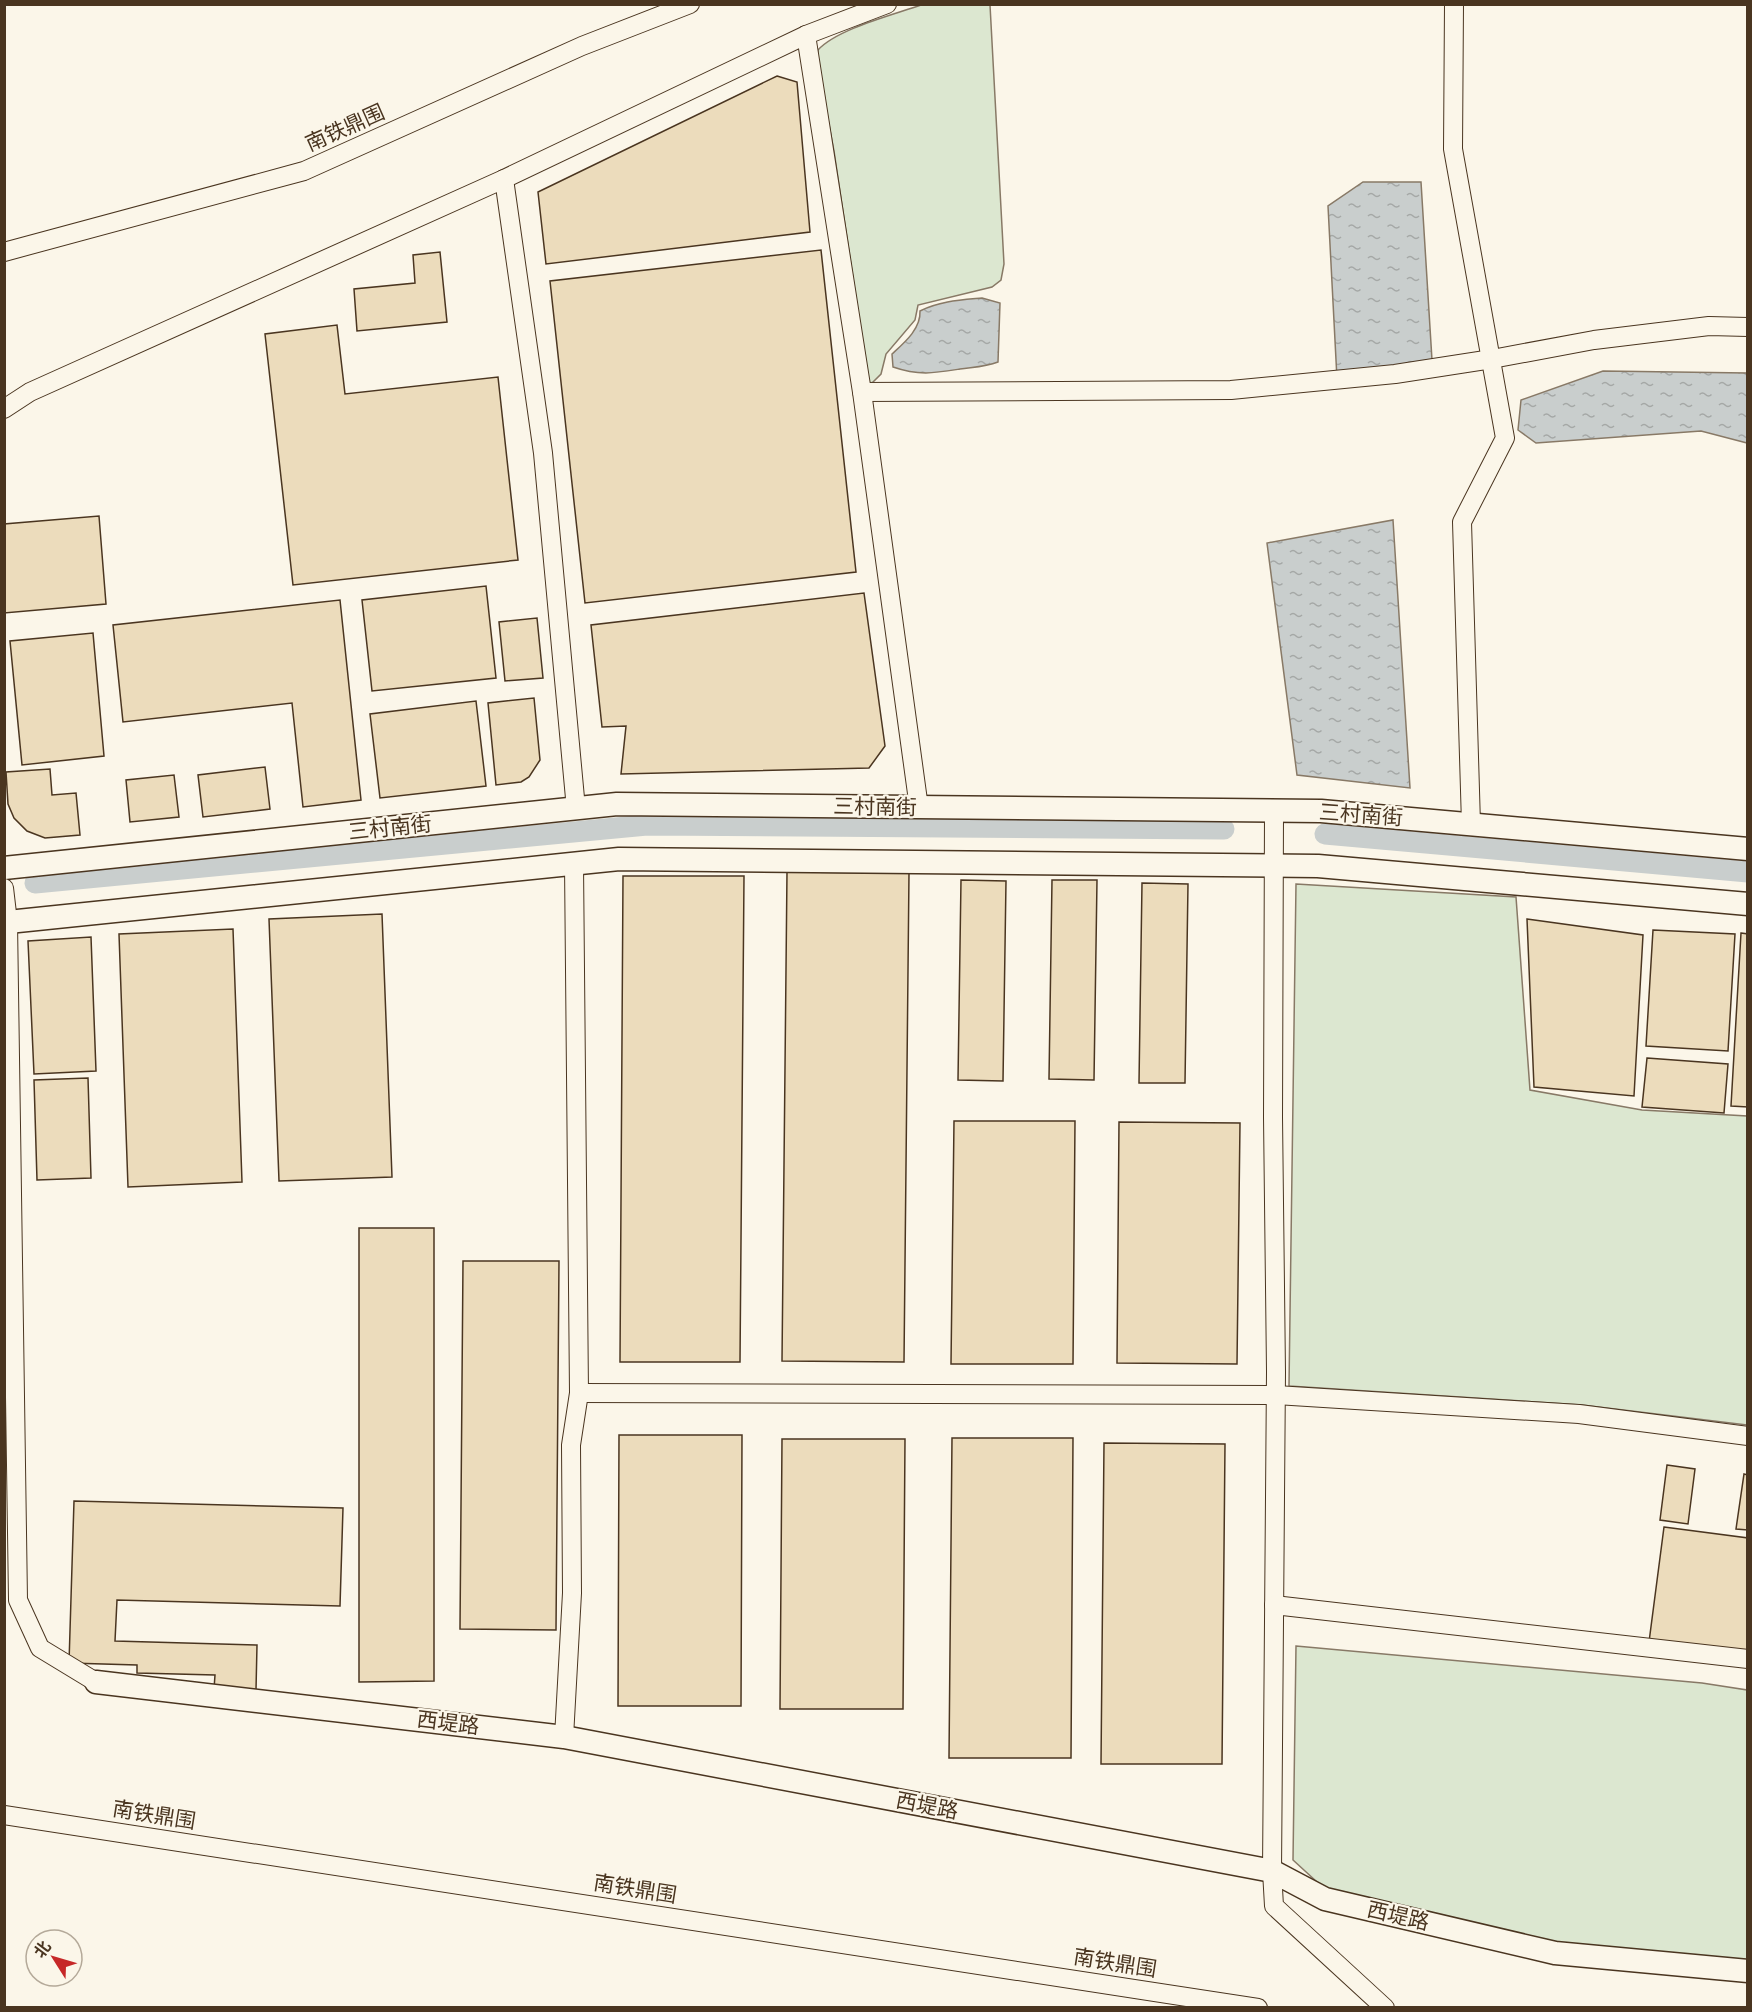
<svg xmlns="http://www.w3.org/2000/svg" width="1752" height="2012" font-family="Figtree,'Noto Sans SC',sans-serif">
<defs>
<pattern id="water-ripples" width="26" height="14" patternUnits="userSpaceOnUse" patternTransform="scale(1.5)"><rect width="26" height="14" fill="#c9cecd"/><path d="M2 4q2-2 4 0t4 0M15 11q2-2 4 0t4 0" fill="none" stroke="#a5a8a6"/></pattern>
</defs>
<rect width="100%" height="100%" fill="#fbf6e9"/>
<!-- green -->
<g fill="#dce7d0" stroke="#887966" stroke-width="1.5">
<path d="M921 5H990L1004 264 1001 280 992 287 918 305 915 320 886 354 881 374 869 386 834 151 817 61 818 50C837 29 893 15 921 5Z"/>
<polygon points="1296,884 1516,897 1530,1090 1642,1110 1747,1116 1747,1425 1582,1405 1289,1386"/>
<polygon points="1296,1646 1702,1683 1747,1690 1747,1960 1559,1943 1328,1892 1293,1860"/>
</g>
<!-- water -->
<g fill="url(#water-ripples)" stroke="#887966" stroke-width="1.5">
<polygon points="1363,182 1421,182 1432,360 1337,379 1328,206"/>
<path d="M982 298 1000 303 998 362C985 367 974 367 960 369 935 373 919 376 893 367L892 354C904 343 921 329 920 311 940 301 961 300 982 298Z"/>
<polygon points="1603,371 1747,373 1747,443 1701,431 1536,443 1518,430 1521,400"/>
<polygon points="1393,520 1410,788 1297,775 1267,543"/>
</g>
<g fill="none" stroke-linecap="round" stroke-linejoin="round">
<!-- canal -->
<g stroke="#c9cecd" stroke-width="21">
<polyline points="1325,834 1748,872"/>
<polyline points="35,883 647,825 1224,829"/>
</g>
</g>
<!-- building -->
<g fill="#ecdcbc" stroke="#4a3520" stroke-width="1.5">
<polygon points="777,76 797,82 810,232 546,264 538,192"/>
<polygon points="821,250 856,572 585,603 550,281"/>
<polygon points="440,252 447,322 357,331 354,289 415,283 413,255"/>
<polygon points="337,325 345,394 498,377 518,560 293,585 265,334"/>
<polygon points="99,516 106,604 4,613 4,524"/>
<polygon points="486,586 496,678 372,691 362,600"/>
<polygon points="864,593 885,746 869,768 621,774 626,726 602,727 591,625"/>
<polygon points="340,600 361,800 303,807 292,703 123,722 113,625"/>
<polygon points="537,618 543,678 505,681 499,622"/>
<polygon points="93,633 104,756 22,765 10,641"/>
<polygon points="534,698 540,760 529,777 521,782 496,785 488,703"/>
<polygon points="476,701 486,786 380,798 370,714"/>
<polygon points="265,767 270,809 203,817 198,775"/>
<polygon points="50,769 52,795 76,793 80,835 45,838 27,831 14,818 8,804 6,772"/>
<polygon points="174,775 179,817 130,822 126,780"/>
<polygon points="787,872 909,873 904,1362 782,1361"/>
<polygon points="623,876 744,876 740,1362 620,1362"/>
<polygon points="961,880 1006,881 1003,1081 958,1080"/>
<polygon points="1052,880 1097,880 1094,1080 1049,1079"/>
<polygon points="1142,883 1188,884 1185,1083 1139,1083"/>
<polygon points="382,914 392,1177 279,1181 269,919"/>
<polygon points="1527,919 1643,935 1634,1096 1534,1087"/>
<polygon points="233,929 242,1182 128,1187 119,934"/>
<polygon points="1653,930 1735,934 1728,1051 1646,1046"/>
<polygon points="1741,933 1748,934 1748,1107 1731,1106"/>
<polygon points="91,937 96,1071 34,1074 28,941"/>
<polygon points="1647,1058 1728,1064 1724,1113 1642,1107"/>
<polygon points="88,1078 91,1178 37,1180 34,1080"/>
<polygon points="954,1121 1075,1121 1073,1364 951,1364"/>
<polygon points="1119,1122 1240,1123 1237,1364 1117,1363"/>
<polygon points="359,1228 434,1228 434,1681 359,1682"/>
<polygon points="463,1261 559,1261 556,1630 460,1629"/>
<polygon points="619,1435 742,1435 741,1706 618,1706"/>
<polygon points="952,1438 1073,1438 1071,1758 949,1758"/>
<polygon points="782,1439 905,1439 903,1709 780,1709"/>
<polygon points="1104,1443 1225,1444 1222,1764 1101,1764"/>
<polygon points="1667,1465 1695,1469 1688,1524 1660,1520"/>
<polygon points="1744,1474 1748,1475 1748,1530 1736,1529"/>
<polygon points="74,1501 343,1508 340,1606 117,1600 115,1641 257,1645 256,1690 214,1689 215,1675 137,1673 137,1665 69,1663"/>
<polygon points="1664,1527 1748,1538 1748,1654 1649,1642"/>
</g>
<g fill="none" stroke-linecap="round" stroke-linejoin="round">
<!-- minor casing -->
<g stroke="#4a3520" stroke-width="20">
<g id="minor">
<polyline points="1454,4 1453,149 1505,438 1462,522 1471,824"/>
<polyline points="806,35 862,392 919,808"/>
<polyline points="504,179 543,453 576,809"/>
<polyline points="4,252 304,171 582,46 690,4"/>
<polyline points="862,392 1231,390 1395,374 1492,359 1594,340 1709,326 1748,327"/>
<polyline points="4,409 30,392 504,179 806,35 887,4"/>
<polyline points="1274,811 1273,1117 1276,1372 1272,1871 1274,1906 1385,2008"/>
<polyline points="4,888 8,922 18,1600 40,1648 96,1682"/>
<polyline points="579,1393 1276,1395 1579,1414 1748,1436"/>
<polyline points="1274,1605 1748,1659"/>
<polyline points="564,1737 572,1593 571,1445 579,1393 574,864"/>
<polyline points="4,1815 1258,2008"/>
</g>
</g>
<!-- tertiary casing -->
<g stroke="#4a3520" stroke-width="25">
<g id="tertiary">
<polyline points="4,868 617,804 1321,811 1748,849"/>
<polyline points="8,922 619,859 1318,866 1748,904"/>
<polyline points="96,1682 564,1737 1272,1871 1325,1899 1555,1953 1748,1971"/>
</g>
</g>
<!-- minor -->
<use href="#minor" stroke="#fbf6e9" stroke-width="18"/>
<!-- tertiary -->
<use href="#tertiary" stroke="#fbf6e9" stroke-width="22"/>
</g>
<g text-anchor="middle" stroke-width="4.5" stroke-linejoin="round" paint-order="stroke">
<!-- street labels -->
<g font-size="21" fill="#4a3520" stroke="#fbf6e9">
<text transform="translate(345 128) rotate(-24)" y="7">南铁鼎围</text>
<text transform="translate(875 807) rotate(1)" y="7">三村南街</text>
<text transform="translate(1361 815) rotate(4)" y="7">三村南街</text>
<text transform="translate(390 828) rotate(-6)" y="7">三村南街</text>
<text transform="translate(448 1723) rotate(7)" y="7">西堤路</text>
<text transform="translate(927 1806) rotate(11)" y="7">西堤路</text>
<text transform="translate(154 1815) rotate(9)" y="7">南铁鼎围</text>
<text transform="translate(635 1889) rotate(9)" y="7">南铁鼎围</text>
<text transform="translate(1398 1916) rotate(13)" y="7">西堤路</text>
<text transform="translate(1115 1963) rotate(9)" y="7">南铁鼎围</text>
</g>
</g>
<!-- border -->
<rect width="1752" height="2012" fill="none" stroke="#4a3520" stroke-width="12"/>
<!-- north arrow -->
<g transform="translate(54 1958) rotate(307)"><circle r="28" fill="#fbf6e9" stroke="#b4a999" stroke-width="1.5"/>
<path d="M0-4.5L10 22L0 15L-10 22Z" fill="#c62828"/>
<text y="-9" font-size="16" font-weight="bold" text-anchor="middle" fill="#4a3520">北</text>
</g>
</svg>
